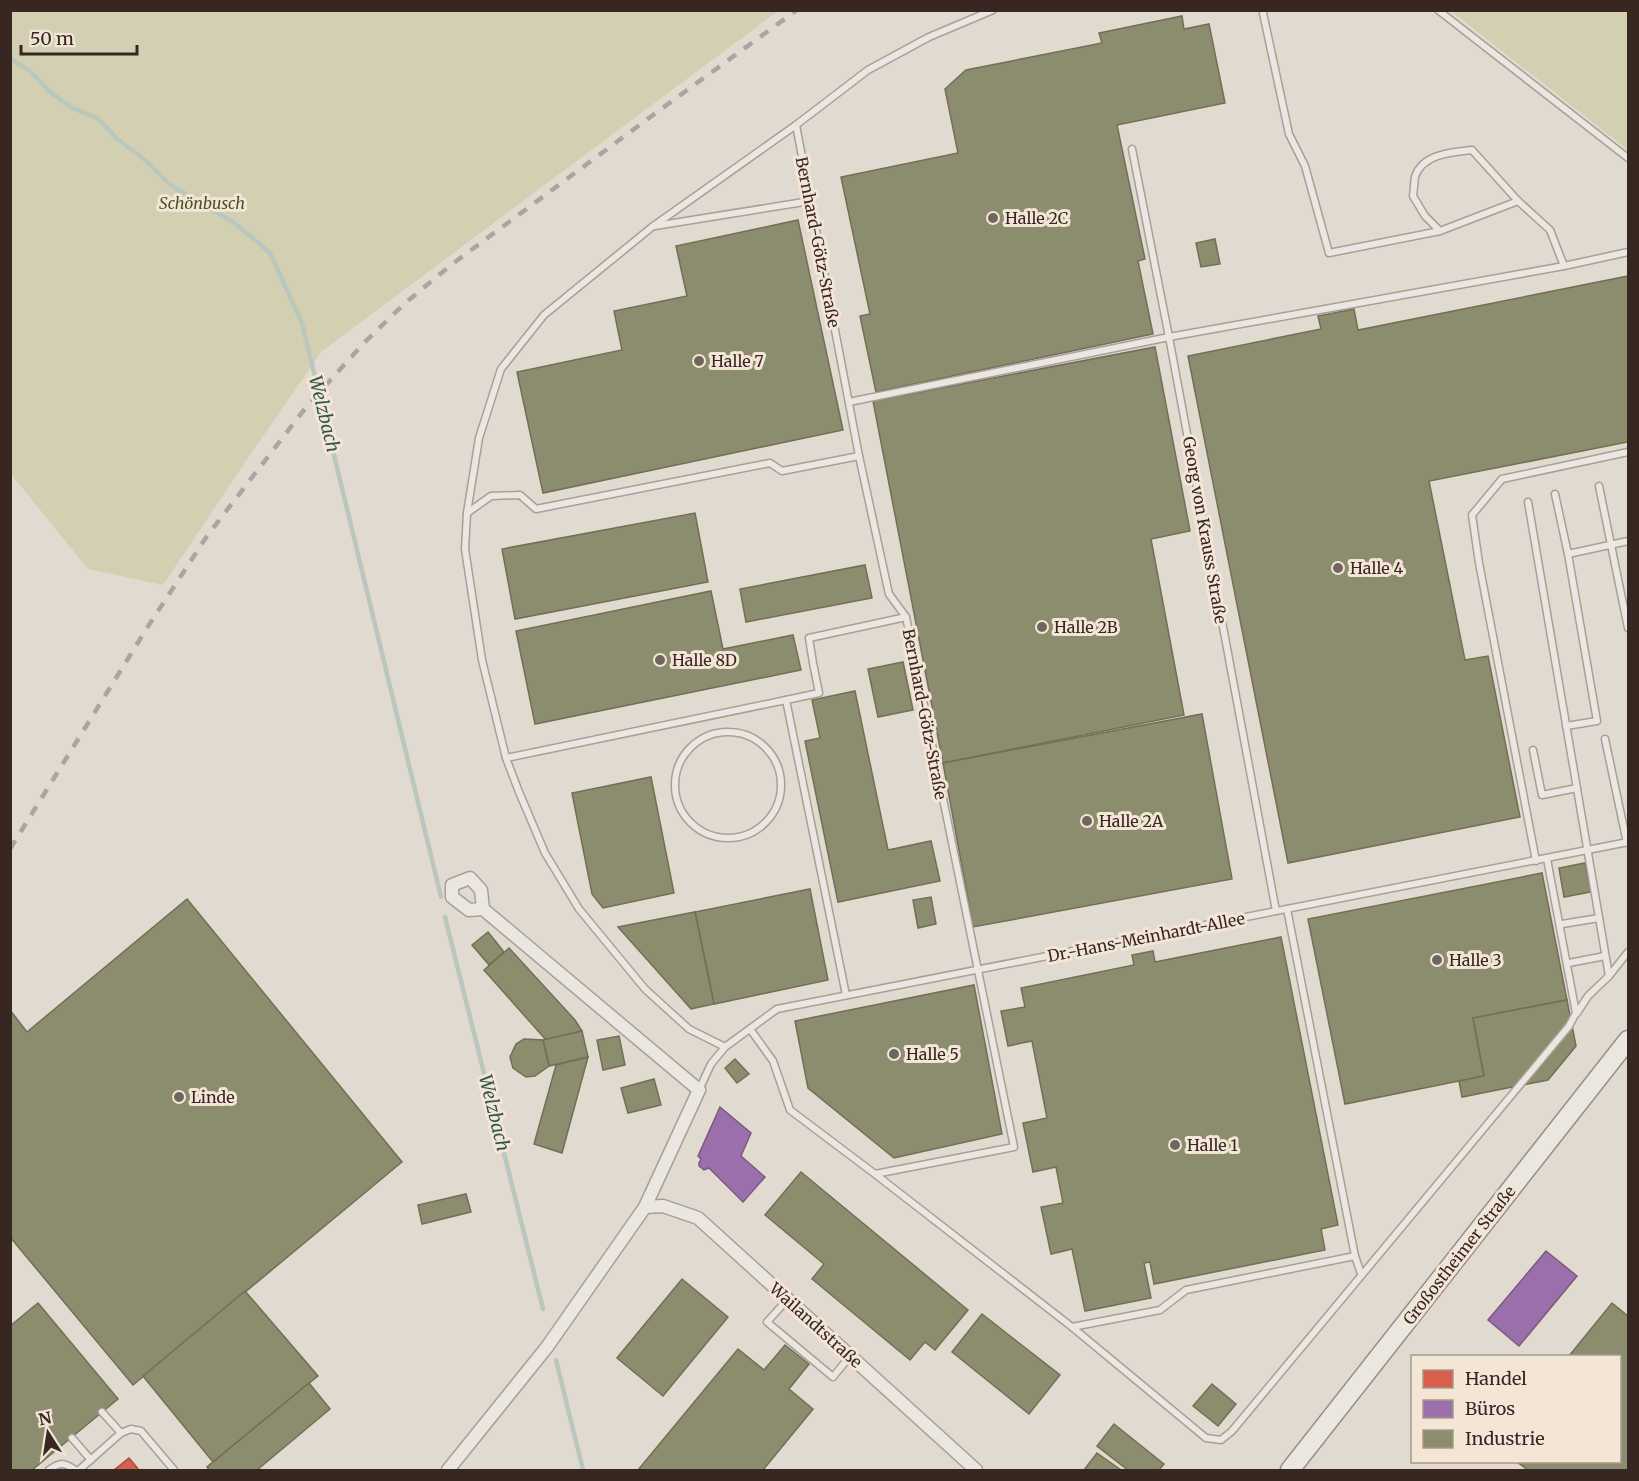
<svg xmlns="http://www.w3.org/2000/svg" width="1639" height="1481" font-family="Merriweather,serif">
<rect width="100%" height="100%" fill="#e2d9cf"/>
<!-- green -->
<g fill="#d4cfb3">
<polygon points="11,10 778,10 778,11 322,351 248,458 163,585 88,569 11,474"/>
<polygon points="1451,11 1628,11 1628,150"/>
</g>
<!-- shops -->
<polygon fill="#d6604d" stroke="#a64f40" stroke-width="1.5" points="129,1458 139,1470 114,1470"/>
<!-- offices -->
<g fill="#9970ab" stroke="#7b5a81" stroke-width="1.5">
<polygon points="720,1107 751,1133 741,1156 765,1177 743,1202 709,1168 704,1170 699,1166 699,1163 701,1159 698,1156"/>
<polygon points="1546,1251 1577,1276 1519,1346 1488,1320"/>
</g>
<!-- industry -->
<g fill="#8c8c6e" stroke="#726e57" stroke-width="1.5">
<polygon points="1182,16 1184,29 1209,24 1225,103 1117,125 1145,259 1138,261 1153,334 876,392 860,316 870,314 841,177 958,153 945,89 966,70 1102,43 1099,33"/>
<polygon points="798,220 843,430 543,493 517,372 622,350 614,311 687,296 676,246"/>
<polygon points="1215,239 1220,264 1201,267 1196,243"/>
<polygon points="1628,276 1628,442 1429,481 1465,660 1488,656 1520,817 1288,863 1188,356 1321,329 1318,316 1354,309 1358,330"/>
<polygon points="1155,347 1190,531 1151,539 1184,715 943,763 873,401"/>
<polygon points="695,513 708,582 515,619 502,549"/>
<polygon points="865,565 872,598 746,622 740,589"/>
<polygon points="711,591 723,649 793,635 801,670 535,724 516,631"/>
<polygon points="903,662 913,710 878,717 868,669"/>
<polygon points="855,691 888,850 931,841 940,881 838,902 805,741 820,738 812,700"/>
<polygon points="1202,714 1232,879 973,927 943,763"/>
<polygon points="651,777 674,893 603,908 592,894 572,793"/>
<polygon points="1585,863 1591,892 1564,897 1559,868"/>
<polygon points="1542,873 1567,1000 1473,1018 1484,1076 1345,1104 1308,919"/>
<polygon points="810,889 828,980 714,1004 695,912"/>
<polygon points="931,897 936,924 918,928 913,900"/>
<polygon points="187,899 402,1162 133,1385 10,1237 10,1010 27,1032"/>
<polygon points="695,912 714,1004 691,1009 618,927"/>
<polygon points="488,932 504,952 489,965 472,945"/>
<polygon points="1281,937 1338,1225 1321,1229 1325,1250 1154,1284 1150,1262 1144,1263 1151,1298 1085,1311 1072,1249 1051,1254 1041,1207 1063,1203 1056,1167 1033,1172 1023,1123 1047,1118 1032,1041 1008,1046 1001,1011 1025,1007 1021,988 1134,965 1132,955 1153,951 1155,962"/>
<polygon points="509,948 575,1020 582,1031 546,1040 484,970"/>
<polygon points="974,985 1002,1134 894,1158 808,1088 795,1021"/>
<polygon points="1567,1000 1576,1046 1548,1080 1462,1097 1459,1081 1484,1076 1473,1018"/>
<polygon points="582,1031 588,1057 549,1066 543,1040"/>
<polygon points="619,1036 625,1065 603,1070 597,1040"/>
<polygon points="524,1039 543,1040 549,1066 535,1076 526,1077 513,1068 510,1057 516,1044"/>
<polygon points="588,1057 562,1153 534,1144 556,1065"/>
<polygon points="735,1059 749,1074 737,1083 725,1068"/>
<polygon points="654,1079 661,1105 628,1113 621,1088"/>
<polygon points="801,1172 968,1310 935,1350 925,1342 910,1360 812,1279 824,1264 765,1215"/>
<polygon points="466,1194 471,1212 422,1224 418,1205"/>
<polygon points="682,1279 728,1317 663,1396 617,1358"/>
<polygon points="245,1291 318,1376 213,1462 143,1376"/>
<polygon points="38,1303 118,1399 32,1470 10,1470 10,1326"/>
<polygon points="1612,1303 1628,1316 1628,1470 1528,1470 1517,1462 1620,1462 1620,1356 1569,1356"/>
<polygon points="982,1314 1060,1375 1029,1414 952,1352"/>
<polygon points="785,1345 809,1364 789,1389 813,1409 763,1470 638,1470 738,1349 764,1370"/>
<polygon points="309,1383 330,1409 257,1470 209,1470 207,1467"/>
<polygon points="1212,1384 1236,1404 1218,1426 1193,1406"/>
<polygon points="1114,1424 1164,1464 1159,1470 1128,1470 1097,1446"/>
<polygon points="1097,1453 1121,1470 1084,1470"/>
</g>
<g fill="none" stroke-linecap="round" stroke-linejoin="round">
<!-- stream -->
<g stroke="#b9c7bc" stroke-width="4.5">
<polyline points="10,58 31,72 49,91 70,107 99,119 116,138 145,160 169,184 236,224 270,253 302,323 441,897"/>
<polyline points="445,917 543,1309"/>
<polyline points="556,1360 583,1470"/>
</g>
<!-- service casing -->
<g stroke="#a89f98" stroke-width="9">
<g id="service">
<polyline points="1438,10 1628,158"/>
<path d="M1263 13 1289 134 1305 166 1329 253 1440 231 1425 216 1413 196C1414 190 1414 183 1415 177 1422 154 1452 152 1472 150L1518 201 1550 230 1564 266"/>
<polyline points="796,125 868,70 929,37 993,10"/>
<polyline points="1132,149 1169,337 1276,911"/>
<polyline points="655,226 810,201"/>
<polyline points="1440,231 1518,201"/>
<polyline points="849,402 1169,337 1564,266 1628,252"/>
<polyline points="1599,486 1628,628"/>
<polyline points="1555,494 1568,554 1628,541"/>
<polyline points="1528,502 1609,976 1588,996 1577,1013"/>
<polyline points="467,513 491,496 520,495 536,509 770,463 782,471 859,456"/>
<polyline points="1566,726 1597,721 1568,554"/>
<circle cx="728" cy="785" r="53"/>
<polyline points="1605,739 1627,843"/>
<polyline points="1533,750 1542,795 1577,788"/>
<polyline points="506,758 786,700"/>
<polyline points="1536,861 1479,563 1472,515 1502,479 1628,452"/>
<polyline points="1562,924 1599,918"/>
<polyline points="1569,963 1605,956"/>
<polyline points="1609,976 1628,952"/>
<polyline points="846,995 786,700 819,693 813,663 809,638 906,617"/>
<polyline points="750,1029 773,1061 790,1110 875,1174 1072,1327 1206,1438 1221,1440 1232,1431 1569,1026 1576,1013 1547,859"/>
<polyline points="725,1047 689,1029 645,989 579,909 545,853 519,792 506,758 482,660 465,549 467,513 479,438 501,369 544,315 652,227 796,125 859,456 889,594 906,617 1014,1147 875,1174"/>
<polyline points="699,1090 711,1064 725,1047 777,1009 1628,842"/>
<polyline points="1355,1256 1361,1274"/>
<polyline points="788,1299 767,1322 833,1377 850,1356"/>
<polyline points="1072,1327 1160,1310 1186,1290 1355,1256 1287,909"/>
<polyline points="102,1412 121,1433"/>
<polyline points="72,1438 91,1460"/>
<path d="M49 1470C60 1462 64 1462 75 1470"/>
<polyline points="79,1470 121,1433 131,1429 141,1431 174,1470"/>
</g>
</g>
<!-- minor casing -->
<g stroke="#a89f98" stroke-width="15">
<g id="minor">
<polyline points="645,1207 663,1206 698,1218 976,1470"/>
<polyline points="448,1470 547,1347 645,1207 699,1090 483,909 469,910 452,897 452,885 470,878 481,890 483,909"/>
</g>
</g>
<!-- secondary casing -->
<g stroke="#978f88" stroke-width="21">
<polyline id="secondary" points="1290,1470 1628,1040"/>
</g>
<!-- service -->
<use href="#service" stroke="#ebe6e0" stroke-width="6"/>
<!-- minor -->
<use href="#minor" stroke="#ebe6e0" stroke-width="12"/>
<!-- secondary -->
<use href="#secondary" stroke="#ebe6e0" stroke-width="18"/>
<!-- rail -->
<polyline stroke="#aba5a0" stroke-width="4.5" stroke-dasharray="10 10" stroke-linecap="butt" points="10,849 147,628 207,536 307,406 363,344 404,304 451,265 653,115 797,10"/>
</g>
<!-- markers -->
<g fill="#72655d" stroke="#f3e6d6" stroke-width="2">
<circle cx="993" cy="218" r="6"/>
<circle cx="699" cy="361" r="6"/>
<circle cx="1338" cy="568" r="6"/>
<circle cx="1042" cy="627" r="6"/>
<circle cx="660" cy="660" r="6"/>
<circle cx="1087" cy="821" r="6"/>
<circle cx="1437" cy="960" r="6"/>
<circle cx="894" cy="1054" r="6"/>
<circle cx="179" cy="1097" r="6"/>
<circle cx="1175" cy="1145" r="6"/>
</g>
<g text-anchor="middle" stroke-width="6" stroke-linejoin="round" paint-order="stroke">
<!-- park labels -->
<g font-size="16" font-style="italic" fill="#4d5129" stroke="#f3e6d6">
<text x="202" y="209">Schönbusch</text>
</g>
<!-- poi labels -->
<g font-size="16" fill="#362720" stroke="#f3e6d6" text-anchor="start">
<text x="1005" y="224">Halle 2C</text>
<text x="711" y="367">Halle 7</text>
<text x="1350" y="574">Halle 4</text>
<text x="1054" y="633">Halle 2B</text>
<text x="672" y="666">Halle 8D</text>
<text x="1099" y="827">Halle 2A</text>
<text x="1449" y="966">Halle 3</text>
<text x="906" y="1060">Halle 5</text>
<text x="191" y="1103">Linde</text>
<text x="1187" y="1151">Halle 1</text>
</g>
<!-- street labels -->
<g font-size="16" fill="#362720" stroke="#f3e6d6">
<text transform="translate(818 242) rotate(79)" y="6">Bernhard-Götz-Straße</text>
<text transform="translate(1205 530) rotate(80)" y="6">Georg von Krauss Straße</text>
<text transform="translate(925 714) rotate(79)" y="6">Bernhard-Götz-Straße</text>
<text transform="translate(1146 937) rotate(-11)" y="6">Dr.-Hans-Meinhardt-Allee</text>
<text transform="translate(1459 1255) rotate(-52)" y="6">Großostheimer Straße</text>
<text transform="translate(816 1325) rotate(42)" y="6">Wailandtstraße</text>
</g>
<!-- water labels -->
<g font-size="18" font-style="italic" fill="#31554c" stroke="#f3e6d6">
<text transform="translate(324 414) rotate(76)" y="6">Welzbach</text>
<text transform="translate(494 1113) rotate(76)" y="6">Welzbach</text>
</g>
</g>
<!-- border -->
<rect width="1639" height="1481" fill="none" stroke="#362720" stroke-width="24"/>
<!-- legend -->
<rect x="1411" y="1355" width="210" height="108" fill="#f3e6d6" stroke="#a79a8d" stroke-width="1.5"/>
<rect x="1423" y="1370" width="30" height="18" fill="#d6604d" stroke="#a79a8d" stroke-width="1.5"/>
<text x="1465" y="1385" font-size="18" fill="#362720">Handel</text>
<rect x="1423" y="1400" width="30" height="18" fill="#9970ab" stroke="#a79a8d" stroke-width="1.5"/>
<text x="1465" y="1415" font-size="18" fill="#362720">Büros</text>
<rect x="1423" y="1430" width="30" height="18" fill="#8c8c6e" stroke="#a79a8d" stroke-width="1.5"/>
<text x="1465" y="1445" font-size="18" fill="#362720">Industrie</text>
<!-- north arrow -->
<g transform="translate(48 1433) rotate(348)" stroke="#f3e6d6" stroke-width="4.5" paint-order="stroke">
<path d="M0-4.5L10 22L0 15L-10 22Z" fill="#362720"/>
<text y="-9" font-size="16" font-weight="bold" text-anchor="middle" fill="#362720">N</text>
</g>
<!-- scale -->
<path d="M21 45v9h116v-9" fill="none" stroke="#362720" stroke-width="3"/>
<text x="30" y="45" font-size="18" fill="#362720" stroke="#f3e6d6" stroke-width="4.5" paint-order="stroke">50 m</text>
</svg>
